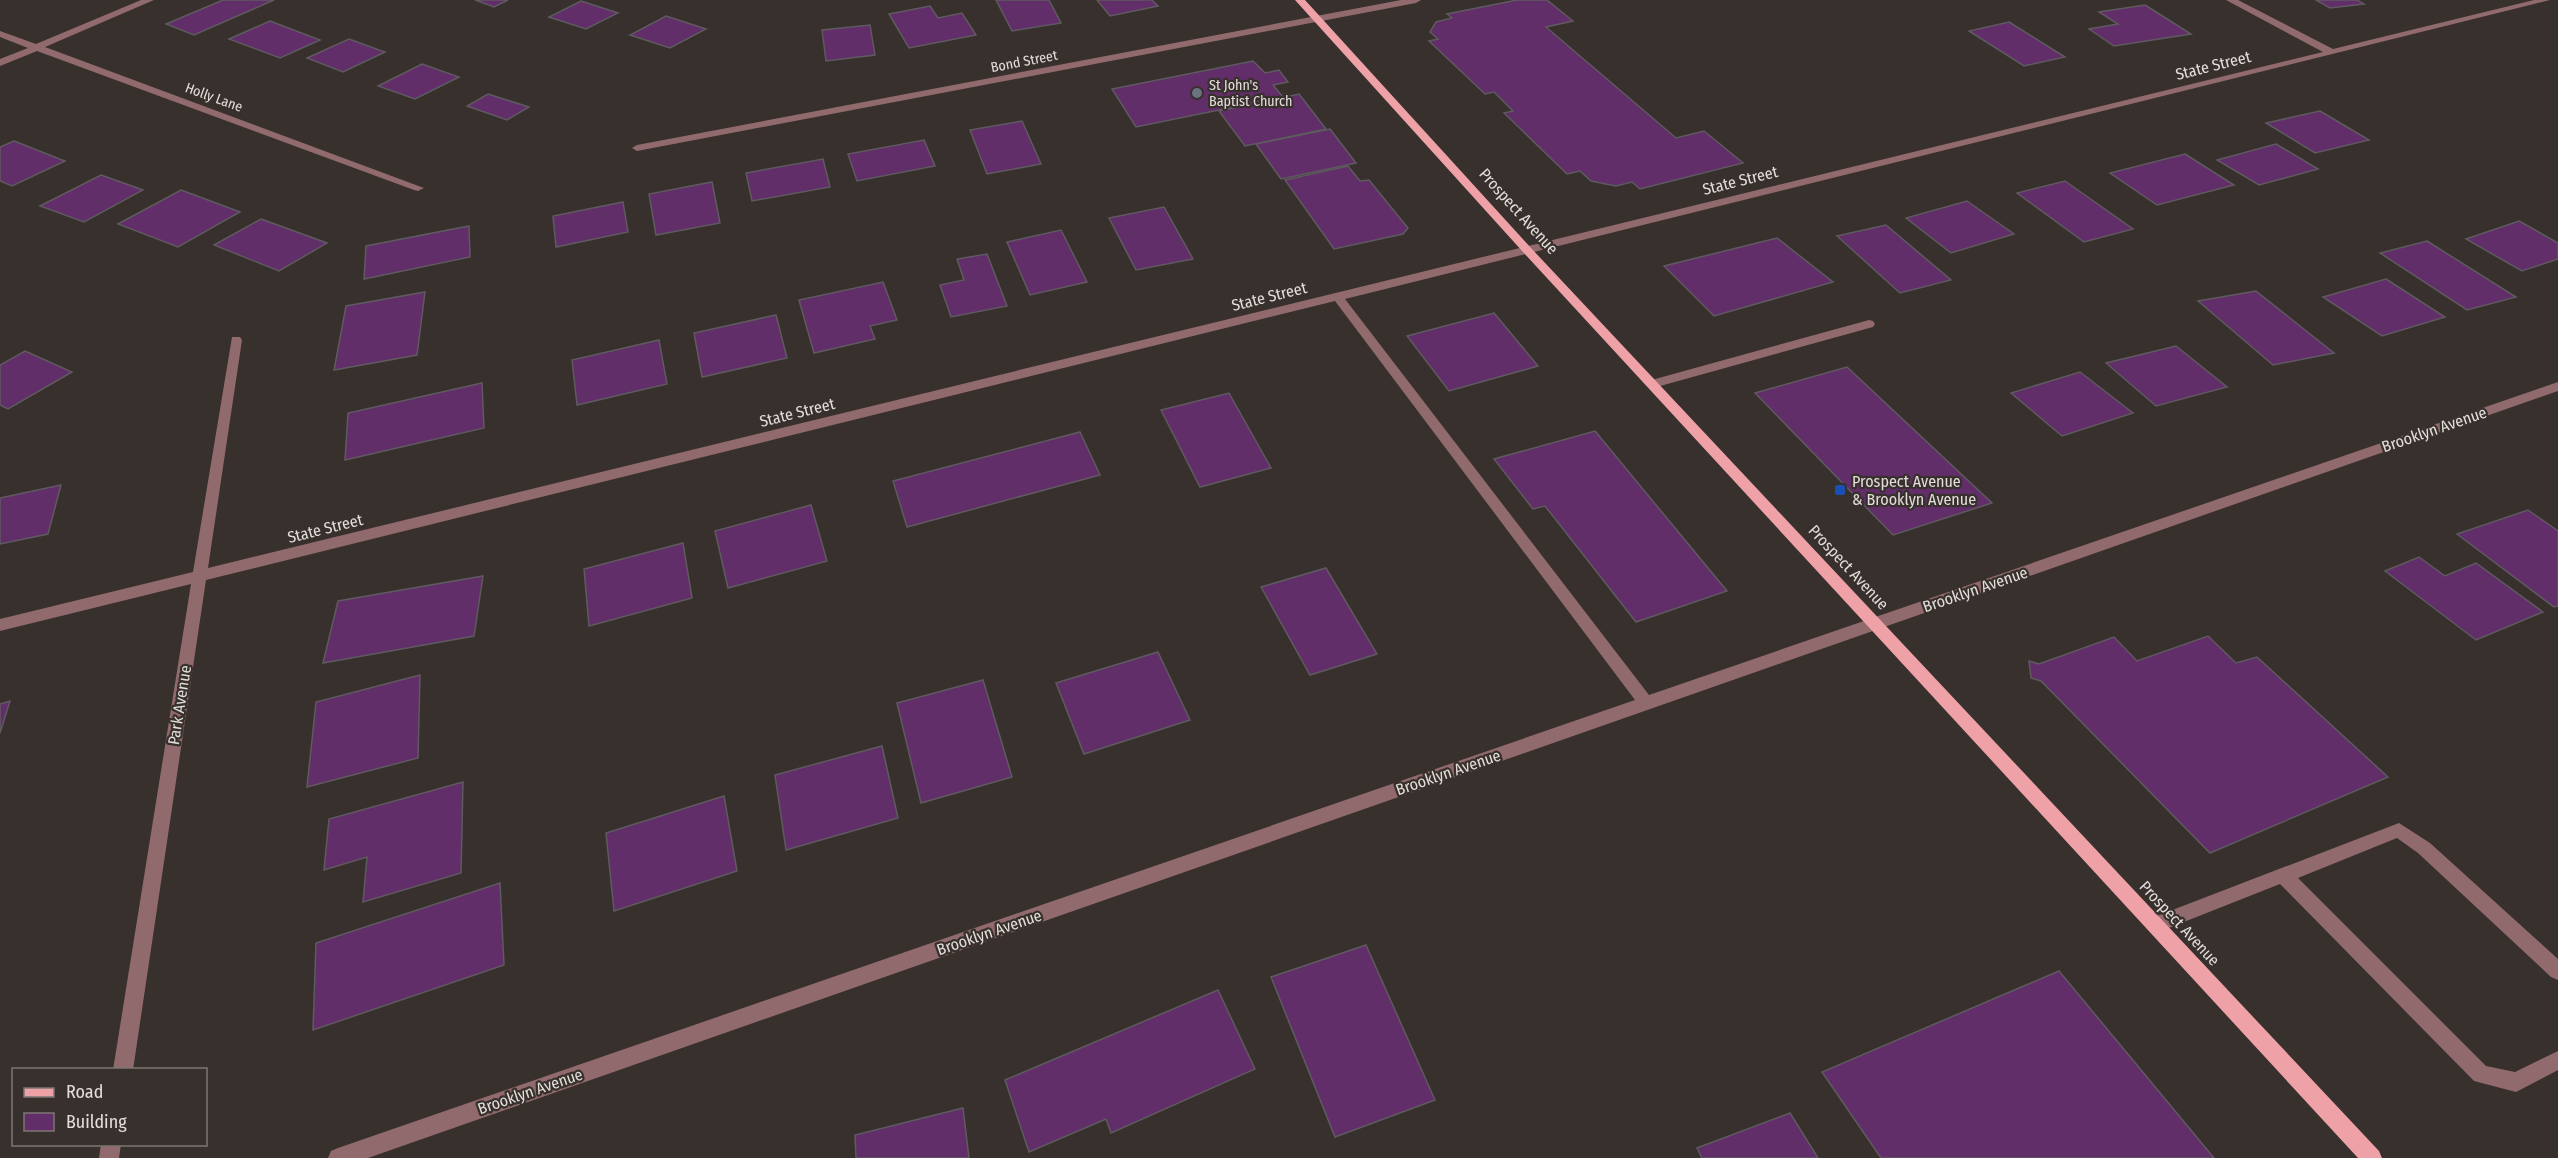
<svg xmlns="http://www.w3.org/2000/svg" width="2558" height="1158" font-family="'Fira Sans Condensed',sans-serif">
<rect width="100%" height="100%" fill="#38302c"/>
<!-- building -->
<g fill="#612e69" stroke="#5f5a60" stroke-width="1.5">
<polygon points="223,0 274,0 194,35 166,24"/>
<polygon points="475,0 508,0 494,7"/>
<polygon points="996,0 1049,0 1061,23 1012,31"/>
<polygon points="1097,0 1152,0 1158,6 1110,16"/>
<polygon points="1517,0 1547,0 1573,21 1546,27 1676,138 1704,131 1743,163 1640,189 1632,182 1616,186 1591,181 1580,171 1567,174 1504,113 1513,111 1494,92 1485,94 1429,41 1438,39 1430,32 1436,22 1452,18 1447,14"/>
<polygon points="2316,0 2357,0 2364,4 2330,8"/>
<polygon points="581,1 618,13 586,29 549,17"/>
<polygon points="2145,5 2191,34 2114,46 2089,29 2118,24 2099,12"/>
<polygon points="930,6 938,18 962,13 976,35 909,48 889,14"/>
<polygon points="666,16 706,29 670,48 630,35"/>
<polygon points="270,21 320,40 280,58 229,39"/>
<polygon points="2009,22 2065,57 2024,66 1969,31"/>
<polygon points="870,25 875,55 826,61 822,30"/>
<polygon points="349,39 385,52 343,72 307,58"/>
<polygon points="1253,61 1265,73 1279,70 1288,82 1273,85 1283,97 1136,127 1112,89"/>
<polygon points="422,64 459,77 415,99 378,86"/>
<polygon points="488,94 529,107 507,120 467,106"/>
<polygon points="1299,94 1326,129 1245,146 1219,111"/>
<polygon points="2320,111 2369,140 2315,153 2266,123"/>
<polygon points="1022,121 1041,164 987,174 970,130"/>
<polygon points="1330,129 1356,163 1281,179 1256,144"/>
<polygon points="924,140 935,166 857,181 848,154"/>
<polygon points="14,141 65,161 12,186 0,181 0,147"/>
<polygon points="2276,144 2318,169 2259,185 2217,160"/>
<polygon points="2185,154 2234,185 2157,205 2110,173"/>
<polygon points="823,159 830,187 752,201 746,173"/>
<polygon points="1348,166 1360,181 1369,180 1408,228 1403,234 1334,249 1285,180"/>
<polygon points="101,175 143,190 84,222 40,206"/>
<polygon points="2065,181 2133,229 2084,242 2017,193"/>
<polygon points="712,182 720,223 656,235 649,194"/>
<polygon points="181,190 240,212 178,247 118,224"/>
<polygon points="1967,201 2014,234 1951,253 1906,218"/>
<polygon points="623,202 628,232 556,247 553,216"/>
<polygon points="1164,207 1193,259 1136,270 1109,218"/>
<polygon points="261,219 327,243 279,271 214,245"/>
<polygon points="2519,221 2558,243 2558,259 2522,271 2466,239"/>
<polygon points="1886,225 1951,280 1900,293 1837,236"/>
<polygon points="469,226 470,257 364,279 366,246"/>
<polygon points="1061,230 1087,282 1030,295 1007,242"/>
<polygon points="1777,238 1833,282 1714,316 1664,266"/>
<polygon points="2427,241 2516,297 2467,310 2380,253"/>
<polygon points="987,254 1007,306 951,317 940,285 964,280 957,259"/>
<polygon points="2386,279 2445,317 2382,336 2323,297"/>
<polygon points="883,282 897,320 870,326 875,339 814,353 799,300"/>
<polygon points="2256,291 2334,353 2273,365 2198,301"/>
<polygon points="425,292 417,355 334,370 346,306"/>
<polygon points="1494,313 1538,366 1449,391 1407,336"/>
<polygon points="776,315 787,358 702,377 694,333"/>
<polygon points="659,340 667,384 577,405 572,360"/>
<polygon points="2176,346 2227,387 2156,406 2106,363"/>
<polygon points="25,351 72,372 8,409 0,405 0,365"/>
<polygon points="1847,367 1992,503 1893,535 1755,393"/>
<polygon points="2080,372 2133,413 2062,436 2011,393"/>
<polygon points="482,383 484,428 345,460 348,413"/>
<polygon points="1229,393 1271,468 1200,487 1161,410"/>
<polygon points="1595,431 1727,591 1636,622 1545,506 1533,509 1494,459"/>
<polygon points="1080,432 1100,475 907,527 893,481"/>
<polygon points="61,485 48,534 0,544 0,498"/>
<polygon points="811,505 827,561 728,588 715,531"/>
<polygon points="2528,510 2558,531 2558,606 2554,607 2457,534"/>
<polygon points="683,543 692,598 589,626 584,569"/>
<polygon points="2419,557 2445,576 2476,563 2543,612 2476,640 2385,571"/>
<polygon points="1326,568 1377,654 1310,675 1261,587"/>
<polygon points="483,576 474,636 323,663 338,601"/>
<polygon points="2208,636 2236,663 2257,657 2388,777 2210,853 2041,681 2031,678 2029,661 2039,664 2114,637 2137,661"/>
<polygon points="1158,652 1190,720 1084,754 1056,683"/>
<polygon points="420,675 418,758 307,787 316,702"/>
<polygon points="983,680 1012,777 921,803 897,703"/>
<polygon points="10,701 0,733 0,704"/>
<polygon points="882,746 898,818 786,850 775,775"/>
<polygon points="463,782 461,873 363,902 367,857 324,870 329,819"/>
<polygon points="724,796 737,871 614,911 606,833"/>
<polygon points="500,883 504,965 313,1030 316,943"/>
<polygon points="1366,945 1435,1100 1335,1137 1271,977"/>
<polygon points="2059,971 2214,1158 1881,1158 1822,1072"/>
<polygon points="1218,990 1255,1069 1111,1133 1106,1119 1029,1152 1005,1080"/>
<polygon points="963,1108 969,1158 856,1158 855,1135"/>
<polygon points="1790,1113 1818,1158 1702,1158 1697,1148"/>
</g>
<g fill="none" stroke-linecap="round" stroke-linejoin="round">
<!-- minor -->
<g fill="#916a6d" fill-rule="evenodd">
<polygon points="141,0 154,0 45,47 424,188 418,191 414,190 37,51 0,66 0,59 28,48 0,37 0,31 36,44"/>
<polygon points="1401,0 1421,0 1416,3 637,151 632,148 637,145"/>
<polygon points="2226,0 2238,0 2333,49 2534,0 2550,0 1345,299 1649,695 2558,382 2558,391 368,1158 328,1158 331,1151 338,1148 1635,700 1335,301 206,580 133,1070 113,1070 191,584 0,631 0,619 193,572 232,337 240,337 242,340 208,568 2323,52"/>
<polygon points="1869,320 1873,321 1875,324 1873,327 1653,388 1646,384 1648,381"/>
<polygon points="2399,823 2430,843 2558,959 2558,980 2551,977 2418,853 2397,838 2298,878 2486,1066 2515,1072 2558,1051 2558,1070 2516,1092 2474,1081 2280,884 2156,933 2149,931 2147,925 2149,919"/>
<polygon points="101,1144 121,1144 119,1158 99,1158"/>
</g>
<!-- major -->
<polygon fill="#efa1a8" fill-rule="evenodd" points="1295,0 1305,0 1531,248 2379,1151 2382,1158 2358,1158 1523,252"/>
</g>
<!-- markers -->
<circle fill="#6b7280" stroke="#38302c" stroke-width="2" cx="1197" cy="93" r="6"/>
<rect fill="#1a4fb4" stroke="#38302c" stroke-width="2" x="1834" y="484" width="12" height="12" rx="3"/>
<g text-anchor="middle" stroke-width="4.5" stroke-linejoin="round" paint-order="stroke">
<!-- far-street labels -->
<g font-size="14" fill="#e2dedb" stroke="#38302c">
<text transform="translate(1024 61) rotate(-11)" y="5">Bond Street</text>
<text transform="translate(214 97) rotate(20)" y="5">Holly Lane</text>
</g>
<!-- far-poi labels -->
<g font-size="14" fill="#e2dedb" stroke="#38302c" text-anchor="start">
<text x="1209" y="90">St John's<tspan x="1209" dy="16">Baptist Church</tspan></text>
</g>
<!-- street labels -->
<g font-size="16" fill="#e2dedb" stroke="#38302c">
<text transform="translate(2213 65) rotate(-14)" y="6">State Street</text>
<text transform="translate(1740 180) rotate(-14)" y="6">State Street</text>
<text transform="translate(1519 211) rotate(48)" y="6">Prospect Avenue</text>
<text transform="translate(1269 296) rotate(-14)" y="6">State Street</text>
<text transform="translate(797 412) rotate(-14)" y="6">State Street</text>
<text transform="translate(2434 429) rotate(-19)" y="6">Brooklyn Avenue</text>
<text transform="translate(325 528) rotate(-14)" y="6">State Street</text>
<text transform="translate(1849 567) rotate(47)" y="6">Prospect Avenue</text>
<text transform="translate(1975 589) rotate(-19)" y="6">Brooklyn Avenue</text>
<text transform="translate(179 705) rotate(-81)" y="6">Park Avenue</text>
<text transform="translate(1448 772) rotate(-19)" y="6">Brooklyn Avenue</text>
<text transform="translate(2180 923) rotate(47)" y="6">Prospect Avenue</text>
<text transform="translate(989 932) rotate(-19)" y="6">Brooklyn Avenue</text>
<text transform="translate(530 1091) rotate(-19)" y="6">Brooklyn Avenue</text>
</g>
<!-- poi labels -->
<g font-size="16" fill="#e2dedb" stroke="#38302c" text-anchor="start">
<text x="1852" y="487">Prospect Avenue<tspan x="1852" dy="18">&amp; Brooklyn Avenue</tspan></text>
</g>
</g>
<!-- legend -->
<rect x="12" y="1068" width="195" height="78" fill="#38302c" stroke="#7c7672" stroke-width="1.5"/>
<rect x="24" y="1088" width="30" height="9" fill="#efa1a8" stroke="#7c7672" stroke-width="1.5"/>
<text x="66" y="1098" font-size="18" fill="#e2dedb">Road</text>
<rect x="24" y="1113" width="30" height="18" fill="#612e69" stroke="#7c7672" stroke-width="1.5"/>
<text x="66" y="1128" font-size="18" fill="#e2dedb">Building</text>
</svg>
